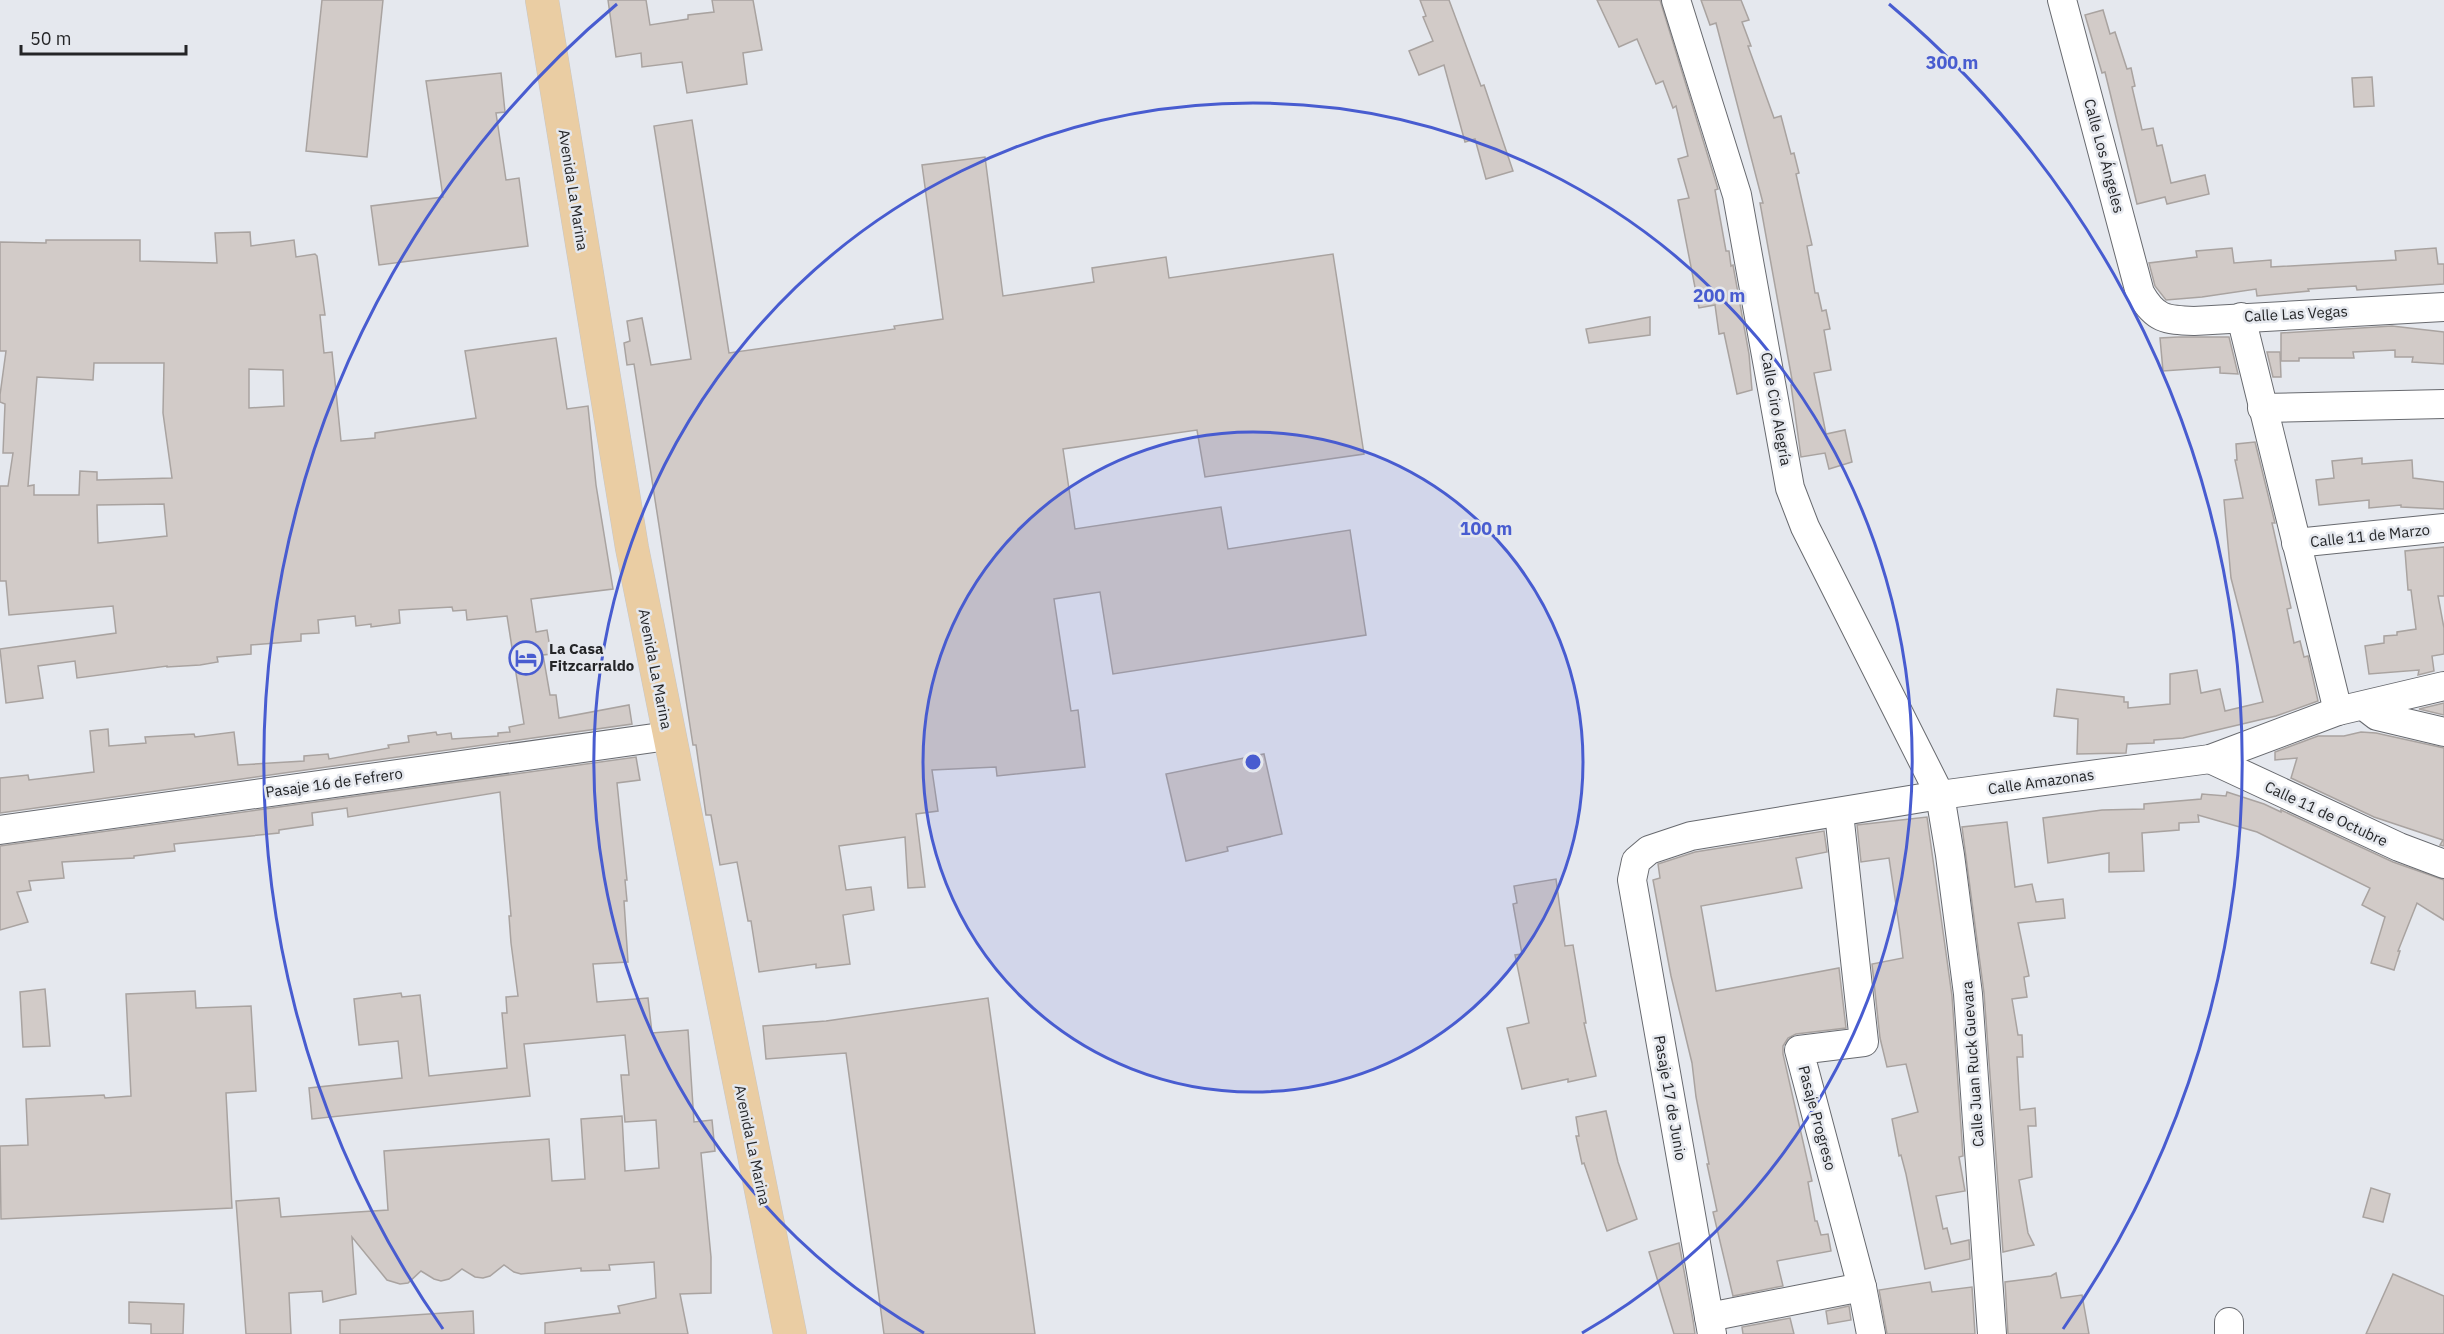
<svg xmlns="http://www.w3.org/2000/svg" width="2444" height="1334" font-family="'IBM Plex Sans',sans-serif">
<rect width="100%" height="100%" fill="#e5e8ee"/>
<!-- building -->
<g fill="#d2cbc8" stroke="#a9a3a0" stroke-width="1.5" fill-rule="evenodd">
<polygon points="322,0 383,0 367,157 306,151"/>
<polygon points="608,0 646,0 650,25 688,19 688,15 714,12 712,0 753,0 762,50 743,53 747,84 687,93 682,62 642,67 641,53 616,57"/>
<polygon points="1420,0 1449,0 1481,86 1484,85 1513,171 1486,179 1475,139 1465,142 1444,65 1419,75 1409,51 1433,41 1423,17 1426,16"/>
<polygon points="1597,0 1660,0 1718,189 1715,190 1726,251 1729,251 1731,266 1733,265 1749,354 1752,390 1737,394 1724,333 1719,334 1715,305 1699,308 1678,200 1689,198 1678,159 1688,156 1676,106 1673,108 1663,81 1656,84 1637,39 1619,47"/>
<polygon points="1701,0 1741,0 1749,20 1742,22 1751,46 1748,46 1774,118 1781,116 1791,154 1794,153 1799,173 1796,174 1812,245 1807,246 1815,293 1818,293 1822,311 1826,310 1830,329 1824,330 1831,370 1814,373 1826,434 1845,430 1852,462 1829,469 1825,453 1801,457 1791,385 1793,385 1760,203 1763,203 1716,23 1710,25"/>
<polygon points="2103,10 2110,34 2115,32 2127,69 2131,68 2135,86 2132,87 2142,130 2153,128 2157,146 2162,145 2171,183 2205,175 2209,194 2167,204 2165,197 2137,204 2105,72 2102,73 2085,15"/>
<polygon points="501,73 505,112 496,113 506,180 519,178 528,246 379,265 371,206 443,197 426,81"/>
<polygon points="2372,77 2374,106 2354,107 2352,78"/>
<polygon points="692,120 729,353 895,329 894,326 943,319 922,165 985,157 1003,296 1094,282 1092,268 1166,257 1169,278 1333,254 1364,454 1205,477 1197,430 1063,449 1075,529 1221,507 1228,549 1350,530 1366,635 1113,674 1100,592 1054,599 1071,711 1078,710 1085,767 997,776 996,767 932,770 938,811 916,814 925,887 908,888 905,837 839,846 846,890 871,887 874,910 843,915 850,964 816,968 816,964 759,972 751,921 748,921 737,862 720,865 711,815 706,815 696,745 693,745 634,364 627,365 624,343 630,341 627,321 642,318 651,365 691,359 654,126"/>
<path d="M250 232 251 246 294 240 296 257 315 254 317 256 325 315H320L324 353 332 352 341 441 375 438V433L476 418 465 351 556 338 567 409 588 406 596 485 613 589 531 599 536 632 547 630 551 654 543 655 550 695H556L559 718 629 705 632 724 0 813V778L28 775 29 780 94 772 90 731 108 729 109 746 146 743 145 737 194 734 195 737 234 732 238 765 304 761V756L328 754 329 759 389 748 388 745 409 742 408 736 436 732 437 735 451 733 452 739 498 736V733L510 732 509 727 524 724 507 616 467 620 466 610 453 611 452 607 399 610 400 623 371 627V624L356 626 355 616 318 620 319 633 301 634V641L251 645V654L217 657 218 662 200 665 167 667V666L77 678 75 661 38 666 43 698 6 703 0 649 116 633 113 606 9 615 6 581H0V486H8L13 453H3L5 404 0 402V395L6 351H0V242L46 243V240H140V261L217 263 215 233ZM94 363H164L163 413 172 478 97 480V472L80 471 79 495H34V485L28 486 37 377 93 380ZM249 369 283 370 284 406 249 408ZM164 504 167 536 98 543 97 505Z"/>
<polygon points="2232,248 2234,263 2271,260 2271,267 2396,260 2395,251 2436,248 2438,264 2444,264 2444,284 2357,290 2356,286 2308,289 2309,291 2257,296 2256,289 2202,297 2166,300 2155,286 2149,263 2197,257 2196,251"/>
<polygon points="1650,317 1650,335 1589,343 1586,329"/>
<polygon points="2392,326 2444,332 2444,364 2412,362 2413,357 2395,357 2395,350 2353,352 2354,358 2299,358 2299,361 2281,361 2281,333"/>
<polygon points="2178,337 2229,337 2238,374 2220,373 2220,367 2163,371 2160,338"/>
<polygon points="2267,352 2280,352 2281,377 2273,377"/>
<polygon points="2255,442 2275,523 2272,523 2291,608 2287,609 2294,643 2300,641 2304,657 2308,656 2318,701 2276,716 2183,738 2154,740 2154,743 2127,744 2126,753 2077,754 2078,719 2054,716 2057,689 2124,697 2124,702 2128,702 2128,708 2170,704 2170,674 2197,670 2201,693 2220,689 2225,711 2263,702 2231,578 2224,500 2243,498 2235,460 2237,460 2236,444"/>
<polygon points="2362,458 2362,464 2412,460 2413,478 2444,482 2444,509 2401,507 2401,505 2369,508 2369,500 2319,505 2316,480 2334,478 2332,461"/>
<polygon points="2444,547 2444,596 2438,596 2444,628 2444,654 2432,656 2434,671 2418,675 2419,670 2369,674 2365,646 2384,643 2384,636 2397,635 2397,632 2416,629 2411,590 2408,590 2405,551"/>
<polygon points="2444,703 2444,715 2419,709"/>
<polygon points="2361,732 2376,733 2444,748 2444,846 2440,845 2443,840 2374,817 2291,778 2297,758 2275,760 2275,752 2318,736 2344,736"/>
<polygon points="1264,754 1282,834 1227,847 1228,851 1186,861 1166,774"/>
<polygon points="636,757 640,780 617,783 627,880 625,880 627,901 624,901 628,962 593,964 597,1002 648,998 652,1033 688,1030 694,1122 712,1120 715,1151 701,1153 711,1257 711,1293 680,1294 688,1334 545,1334 545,1323 620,1313 618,1306 656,1298 654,1262 609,1265 610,1270 581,1271 581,1268 521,1274 514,1272 504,1265 490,1276 483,1278 475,1277 462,1269 449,1279 441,1281 434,1279 421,1271 408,1283 400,1284 387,1280 352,1237 356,1294 323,1302 322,1291 289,1293 291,1334 246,1334 236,1201 279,1198 281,1217 388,1210 384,1151 549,1139 552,1181 585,1179 581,1119 622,1116 625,1171 659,1168 656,1120 625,1122 621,1075 629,1075 625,1035 524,1044 530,1096 312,1119 309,1088 402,1078 398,1041 359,1045 354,999 401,993 402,997 420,995 429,1076 507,1068 502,1013 507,1013 506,997 518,996 511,943 509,916 511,916 500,792 348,817 347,808 312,813 313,825 279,830 279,833 174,844 175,851 134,856 134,858 62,862 64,878 29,881 31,890 17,892 28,922 0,930 0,846"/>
<polygon points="2227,792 2264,804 2281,812 2281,810 2393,862 2444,880 2444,920 2417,903 2398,951 2400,951 2394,970 2371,963 2385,917 2362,905 2370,888 2257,832 2198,815 2199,822 2179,823 2179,830 2142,833 2144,871 2109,872 2109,853 2048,863 2043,818 2102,810 2144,809 2144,804 2201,799 2202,794 2226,796"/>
<polygon points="1927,817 1952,996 1963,1156 1959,1157 1965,1191 1936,1196 1943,1229 1947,1228 1951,1244 1969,1240 1970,1259 1925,1269 1906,1174 1901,1155 1899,1156 1892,1119 1918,1112 1906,1064 1887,1067 1880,1038 1872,964 1903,958 1900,932 1889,858 1861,862 1857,825"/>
<polygon points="2007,822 2015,887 2032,884 2036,902 2063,899 2065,918 2018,923 2029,976 2024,977 2027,997 2012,999 2018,1035 2022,1035 2023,1057 2017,1057 2020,1110 2035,1108 2036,1126 2028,1126 2032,1177 2019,1180 2028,1233 2034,1245 2003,1252 1984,993 1962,827"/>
<polygon points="1824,831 1827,852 1796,858 1802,888 1701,906 1716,991 1839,968 1846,1028 1796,1034 1788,1038 1783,1046 1783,1054 1812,1181 1808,1182 1815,1221 1817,1221 1821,1235 1828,1234 1831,1251 1777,1261 1783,1286 1733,1296 1713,1212 1717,1211 1707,1164 1709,1164 1696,1097 1692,1063 1671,976 1653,880 1660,878 1658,864 1695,852"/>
<polygon points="1556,879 1565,946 1573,945 1586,1023 1584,1023 1596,1076 1568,1082 1568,1079 1522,1089 1507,1028 1529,1023 1515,955 1522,954 1513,904 1517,903 1514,886"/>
<polygon points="45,989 50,1046 23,1047 20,992"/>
<polygon points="195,991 196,1008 251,1006 256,1091 226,1093 232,1208 1,1219 0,1146 28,1145 26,1099 104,1095 105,1098 131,1096 126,994"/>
<polygon points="988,998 1035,1334 884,1334 846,1053 766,1059 763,1026 826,1021"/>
<polygon points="1606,1111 1618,1162 1637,1219 1607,1231 1584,1163 1582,1164 1576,1136 1579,1136 1576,1117"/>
<polygon points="2371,1188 2390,1194 2383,1222 2363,1217"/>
<polygon points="1679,1243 1693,1320 1695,1334 1674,1334 1649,1252"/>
<polygon points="2056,1273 2061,1298 2082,1295 2089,1334 2008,1334 2005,1282 2051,1276"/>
<polygon points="2393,1274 2444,1296 2444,1334 2366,1334"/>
<polygon points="1930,1282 1932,1292 1972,1287 1975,1334 1887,1334 1879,1290"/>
<polygon points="129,1302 184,1304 183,1334 151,1334 151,1324 129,1323"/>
<polygon points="1849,1306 1851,1320 1828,1324 1826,1311"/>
<polygon points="473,1311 474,1334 340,1334 340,1320"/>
<polygon points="1790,1318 1794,1334 1743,1334 1742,1327"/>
</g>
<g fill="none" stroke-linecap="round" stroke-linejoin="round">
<!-- minor casing -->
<g stroke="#686a6f" stroke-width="30">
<g id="minor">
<polyline points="1676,0 1737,195 1790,488 1805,527 1940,795 1950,855 1968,994 1992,1334"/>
<path d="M2062 0 2140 293C2155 319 2165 320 2194 321L2444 307"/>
<polyline points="2241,317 2338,711"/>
<polyline points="2262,408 2444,404"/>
<polyline points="2296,543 2444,528"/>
<polyline points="2364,706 2377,716 2444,732"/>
<polyline points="2210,759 2399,847 2444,864"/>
<polyline points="1839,813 1864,1042 1799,1050 1862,1287 1871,1334"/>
<polyline points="0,830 668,736"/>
<polyline points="1709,1317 1862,1287"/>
<polyline points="1712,1334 1632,880 1636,861 1649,850 1691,836 1940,795 2210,759 2338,711 2444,686"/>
<polyline points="2229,1334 2229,1322"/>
</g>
</g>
<!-- major casing -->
<g stroke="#c6c6c7" stroke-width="34">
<polyline id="major" points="542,0 632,548 790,1334"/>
</g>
<!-- minor -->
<use href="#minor" stroke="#fff" stroke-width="28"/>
<!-- major -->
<use href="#major" stroke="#eacda3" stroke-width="33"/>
</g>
<!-- distance rings -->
<circle cx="1253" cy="762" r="330" fill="#485cd0" fill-opacity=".12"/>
<g fill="none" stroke="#485cd0" stroke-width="3">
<circle cx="1253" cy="762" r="330"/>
<path d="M924 1333A659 659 0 1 1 1582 1333"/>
<path d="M443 1329A989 989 0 0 1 617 4M1889 4A989 989 0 0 1 2063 1329"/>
</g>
<!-- icons -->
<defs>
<g id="hotel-ring" transform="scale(1.725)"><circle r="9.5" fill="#e5e8ee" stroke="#485cd0" stroke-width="1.5"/><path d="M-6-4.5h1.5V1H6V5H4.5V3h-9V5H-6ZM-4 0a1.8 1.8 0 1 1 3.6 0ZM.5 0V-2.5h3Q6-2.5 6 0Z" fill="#485cd0"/></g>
</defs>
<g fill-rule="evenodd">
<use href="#hotel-ring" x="526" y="658"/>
</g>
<g text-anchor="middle" stroke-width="5" stroke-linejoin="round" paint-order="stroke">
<!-- street labels -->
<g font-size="15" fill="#242527" stroke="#e5e8ee">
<text transform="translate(2104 156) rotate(75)" y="5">Calle Los Ángeles</text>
<text transform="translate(573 190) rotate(81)" y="5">Avenida La Marina</text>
<text transform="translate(2296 314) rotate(-3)" y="5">Calle Las Vegas</text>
<text transform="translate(1776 409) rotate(80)" y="5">Calle Ciro Alegría</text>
<text transform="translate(2370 536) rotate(-6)" y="5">Calle 11 de Marzo</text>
<text transform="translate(655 669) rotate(79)" y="5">Avenida La Marina</text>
<text transform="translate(2041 782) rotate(-8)" y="5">Calle Amazonas</text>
<text transform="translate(334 783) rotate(-8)" y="5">Pasaje 16 de Fefrero</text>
<text transform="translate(2326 814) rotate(25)" y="5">Calle 11 de Octubre</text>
<text transform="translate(1973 1064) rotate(-94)" y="5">Calle Juan Ruck Guevara</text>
<text transform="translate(1670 1098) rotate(80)" y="5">Pasaje 17 de Junio</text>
<text transform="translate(1817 1118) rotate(75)" y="5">Pasaje Progreso</text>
<text transform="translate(752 1145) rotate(78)" y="5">Avenida La Marina</text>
</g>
<!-- poi labels -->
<g font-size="15" font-weight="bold" fill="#242527" stroke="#e5e8ee" text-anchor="start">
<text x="549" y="654">La Casa<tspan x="549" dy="17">Fitzcarraldo</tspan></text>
</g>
</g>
<circle cx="1253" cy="762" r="9" fill="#485cd0" stroke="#e5e8ee" stroke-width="3"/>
<g font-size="18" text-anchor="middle" font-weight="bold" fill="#485cd0" stroke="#e5e8ee" stroke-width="5" stroke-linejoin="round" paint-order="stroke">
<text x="1952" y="69">300 m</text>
<text x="1719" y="302">200 m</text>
<text x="1486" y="535">100 m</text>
</g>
<!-- scale -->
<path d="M21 45v9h165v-9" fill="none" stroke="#242527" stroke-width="3"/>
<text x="30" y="45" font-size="18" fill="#242527" stroke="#e5e8ee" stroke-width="4.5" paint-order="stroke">50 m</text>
</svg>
